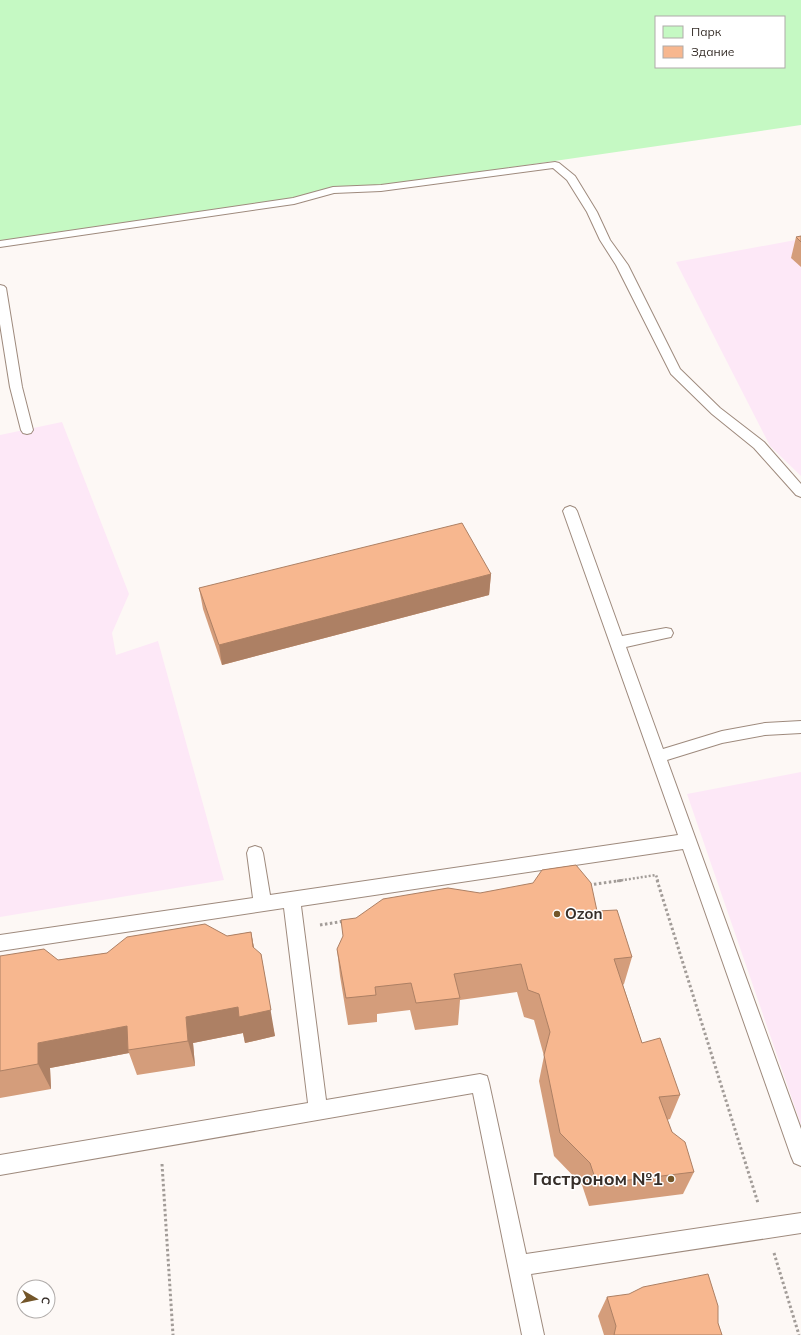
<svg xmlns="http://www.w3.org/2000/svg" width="801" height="1335" font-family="Mulish,sans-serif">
<rect width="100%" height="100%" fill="#fdf8f5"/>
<!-- industrial -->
<g fill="#fde8f7">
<polygon points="801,239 801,476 770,446 676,262"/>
<polygon points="62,422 129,594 112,633 116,655 158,641 224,880 0,917 0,435"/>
<polygon points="801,772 801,1125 687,794"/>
</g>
<!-- green -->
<path fill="#c5f9c3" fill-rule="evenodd" d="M0 0H801V125L0 242ZM656 17H784V67H656Z"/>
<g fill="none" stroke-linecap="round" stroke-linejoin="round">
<!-- lane casing -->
<g stroke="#9e8a7d" stroke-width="2">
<g id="lane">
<polygon points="555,162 559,163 575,176 597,212 610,240 628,265 680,369 720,408 764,442 801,484 801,497 796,495 754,448 712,414 671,374 616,265 600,240 587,212 567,180 553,168 381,191 334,193 294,204 0,247 0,241 293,198 333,187 381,185"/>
<polygon points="0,285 4,286 6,288 22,387 33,430 31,433 27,434 23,433 21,430 10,387 0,324"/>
<polygon points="570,506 575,508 577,511 622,636 666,628 671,629 673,633 671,637 666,638 626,647 663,749 722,731 765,723 801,721 801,733 765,735 722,743 667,760 801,1129 801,1166 794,1163 791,1156 683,849 301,906 326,1100 480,1074 487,1076 489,1083 526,1254 801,1213 801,1233 531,1274 544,1335 522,1335 473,1093 0,1175 0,1155 308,1103 284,908 0,951 0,935 253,898 247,853 249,848 255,846 261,848 263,853 270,895 678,835 563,511 565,508"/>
</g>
</g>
<!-- path-far1 -->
<polyline stroke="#a29c98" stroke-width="2.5" stroke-dasharray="2 2" stroke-linecap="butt" points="617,881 656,875 658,881"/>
<!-- path -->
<g stroke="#a29c98" stroke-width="3" stroke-dasharray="2.5 2.5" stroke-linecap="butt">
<polyline points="657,880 758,1203"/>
<polyline points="589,885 624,880"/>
<polyline points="320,925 345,921"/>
<polyline points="162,1164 173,1335"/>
<polyline points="774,1253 799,1335"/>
</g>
<!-- lane -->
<use href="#lane" fill="#fff" fill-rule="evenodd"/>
</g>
<!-- wall -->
<g fill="#d49d7b">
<polygon points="801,236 801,267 791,258 796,237"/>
<polygon points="491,574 489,595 222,665 203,609 199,588"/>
<polygon points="597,911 632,957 624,984 623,985 642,1043 680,1095 670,1119 667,1120 672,1132 694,1172 683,1194 589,1206 582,1185 554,1156 539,1081 544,1056 534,1020 524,1017 517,992 460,1000 458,1025 415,1030 410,1010 377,1014 377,1022 348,1025 340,976 337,949"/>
<polygon points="251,932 254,948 275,1036 245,1043 243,1033 193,1043 195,1066 137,1075 129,1053 50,1068 51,1089 0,1098 0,956 58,960 227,936"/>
<polygon points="607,1297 718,1323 722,1335 604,1335 598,1316"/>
</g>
<!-- shaded-wall -->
<g fill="#ad8064">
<polygon points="491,574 489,595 222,665 219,645"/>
<polygon points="251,932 256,959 253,947"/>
<polygon points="261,954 275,1036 245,1043 243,1033 193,1043 195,1066 188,1041 186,1017"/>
<polygon points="127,1026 128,1050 129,1053 50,1068 51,1089 38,1064 38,1043"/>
</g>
<!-- building -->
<g fill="#f7b78f" stroke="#ad8064">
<polygon points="801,236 801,242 796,237"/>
<polygon points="462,523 491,574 219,645 199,588"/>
<polygon points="576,865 591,883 597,911 617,910 632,957 614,959 642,1043 660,1038 680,1095 659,1097 672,1132 685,1142 694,1172 597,1184 590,1163 560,1133 544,1055 550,1032 539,994 528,990 521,964 454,974 460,998 416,1003 411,983 375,987 376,995 346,998 337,949 343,936 341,920 356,918 383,899 448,888 480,893 533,883 542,870"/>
<polygon points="205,924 227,936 251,932 253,947 261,954 271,1010 239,1017 238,1007 186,1017 188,1041 128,1050 127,1026 38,1043 38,1064 0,1071 0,956 44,949 58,960 107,953 127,937"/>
<polygon points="708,1274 718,1306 718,1323 722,1335 614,1335 616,1326 607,1297 629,1294 643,1287"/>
</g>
<!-- markers -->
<g fill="#735629" stroke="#fff" stroke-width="1.5">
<circle cx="557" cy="914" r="4"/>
<circle cx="671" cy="1179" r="4"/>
</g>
<g text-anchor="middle" stroke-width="3" stroke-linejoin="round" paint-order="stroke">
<!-- poi labels -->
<g font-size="15" font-weight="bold" fill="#362e29" stroke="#fff" text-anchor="start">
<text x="565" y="919">Ozon</text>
</g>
<!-- near-poi labels -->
<g font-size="18" font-weight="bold" fill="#362e29" stroke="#fff" text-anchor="end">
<text x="663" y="1185">Гастроном №1</text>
</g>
</g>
<!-- legend -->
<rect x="655" y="16" width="130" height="52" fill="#ffffff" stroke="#afaba9"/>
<rect x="663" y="26" width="20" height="12" fill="#c5f9c3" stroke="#afaba9"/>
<text x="691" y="36" font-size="12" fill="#362e29">Парк</text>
<rect x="663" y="46" width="20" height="12" fill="#f7b78f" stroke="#afaba9"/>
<text x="691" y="56" font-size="12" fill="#362e29">Здание</text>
<!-- north arrow -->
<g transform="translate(36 1299) rotate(99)"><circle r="19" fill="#ffffff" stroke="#afaba9"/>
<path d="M0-3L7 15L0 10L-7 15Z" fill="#735629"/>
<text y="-6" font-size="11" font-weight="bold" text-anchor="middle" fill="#362e29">С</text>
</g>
</svg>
